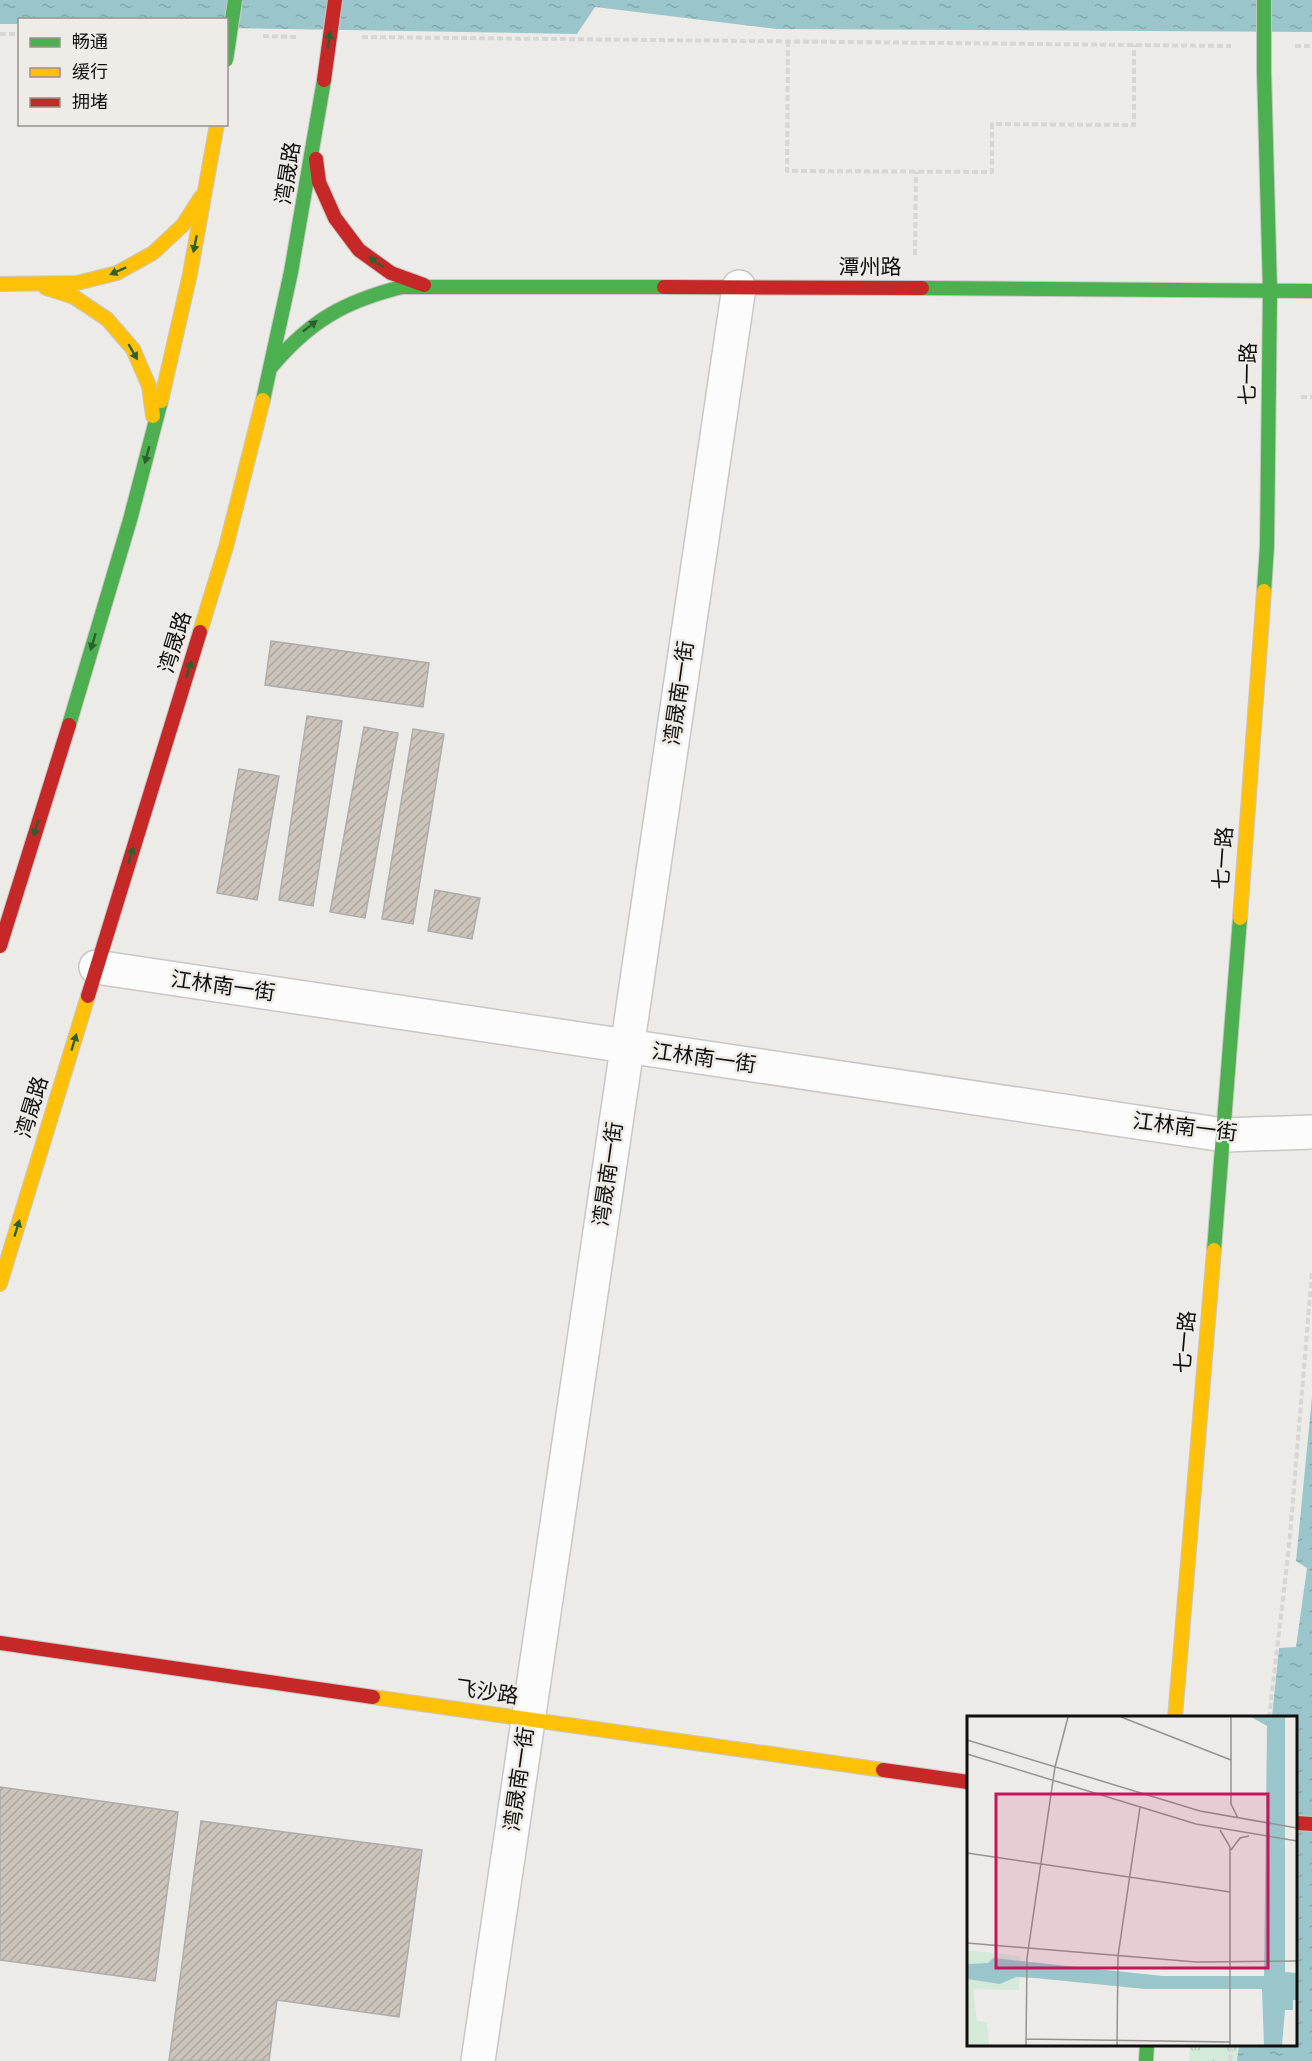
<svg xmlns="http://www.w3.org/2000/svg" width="1312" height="2061" font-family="'Asap Condensed','Noto Sans SC',sans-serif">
<defs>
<pattern id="grass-tufts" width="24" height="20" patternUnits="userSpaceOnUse" patternTransform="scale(1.5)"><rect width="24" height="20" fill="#d3eadb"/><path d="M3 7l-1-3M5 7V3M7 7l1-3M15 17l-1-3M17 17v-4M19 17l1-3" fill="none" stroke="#b4c8bb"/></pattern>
<pattern id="water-ripples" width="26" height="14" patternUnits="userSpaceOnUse" patternTransform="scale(1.5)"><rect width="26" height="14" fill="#9ac6cb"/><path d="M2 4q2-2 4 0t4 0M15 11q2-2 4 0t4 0" fill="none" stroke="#84a9ad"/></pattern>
<pattern id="building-hatch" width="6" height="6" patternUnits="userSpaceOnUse" patternTransform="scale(1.5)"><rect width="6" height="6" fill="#cbc4bb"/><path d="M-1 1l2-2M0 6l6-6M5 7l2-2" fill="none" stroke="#ada7a0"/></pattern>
</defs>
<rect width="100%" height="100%" fill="#edebe8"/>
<!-- grass -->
<polygon fill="url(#grass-tufts)" points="1296,2044 1312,2061 1189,2061 1190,2045"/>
<!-- water -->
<g fill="url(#water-ripples)">
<polygon points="0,0 1312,0 1312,32 777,29 595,7 577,34 227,28 226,20 20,20 19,24 0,24"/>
<polygon points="1312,1397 1312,2061 1237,2061 1239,2045 1296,2044 1296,1718 1272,1717 1279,1648 1296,1647 1307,1568 1296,1561"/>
</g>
<!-- building -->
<g fill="url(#building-hatch)" stroke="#aeadab" stroke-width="1.5">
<polygon points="271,641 429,663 423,707 265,685"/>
<polygon points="307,716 342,721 313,906 279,900"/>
<polygon points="364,727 398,733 365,918 330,912"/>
<polygon points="413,729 444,734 413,924 382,919"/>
<polygon points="239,769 279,776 257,900 217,893"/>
<polygon points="435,890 480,898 472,939 428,931"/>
<polygon points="0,1787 178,1812 155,1981 0,1960"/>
<polygon points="201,1821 422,1850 399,2017 277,2000 269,2061 169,2061"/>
</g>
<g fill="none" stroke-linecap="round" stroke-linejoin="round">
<!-- street casing -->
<g stroke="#c9c7c5" stroke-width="36">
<g id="street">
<polyline points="96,967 1224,1135 1312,1132"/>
<polyline points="478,2061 739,287"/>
</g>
</g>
<!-- fast casing -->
<g stroke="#c9c7c5" stroke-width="16">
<g id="fast">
<polyline points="922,288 1312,291"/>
<path d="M272 366C310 321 345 301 402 287H664"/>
<polyline points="263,400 291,272 324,80"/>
<polyline points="1264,591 1267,546 1270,291 1264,70"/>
<polyline points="69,725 130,520 161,401"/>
<polyline points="1214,1250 1240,918"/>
<polyline points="1146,2061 1147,2044"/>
</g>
</g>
<!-- slow casing -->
<g stroke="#c9c7c5" stroke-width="16">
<g id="slow">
<polyline points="0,284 77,283 117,273 153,253 183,225 201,197"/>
<polyline points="46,288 74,297 107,319 133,349 149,386 153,416"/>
<polyline points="161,401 190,274 217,124"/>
<polyline points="200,632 226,547 263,400"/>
<polyline points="1240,918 1264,591"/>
<polyline points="0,1284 88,996"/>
<polyline points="373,1697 883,1770"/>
<polyline points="1175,1718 1214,1250"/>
</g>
</g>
<!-- jam casing -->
<g stroke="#c9c7c5" stroke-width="16">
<g id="jam">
<polyline points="316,159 319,182 335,218 359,250 391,273 424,285"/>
<polyline points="664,287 922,288"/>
<polyline points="0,946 69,725"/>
<polyline points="88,996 200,632"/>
<polyline points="0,1643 373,1697"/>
<polyline points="883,1770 968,1782"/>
<polyline points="1296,1823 1312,1824"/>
</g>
</g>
<!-- path -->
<g stroke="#d6d6d4" stroke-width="4" stroke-dasharray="6 3" stroke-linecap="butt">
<polyline points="0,34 20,34"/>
<polyline points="263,36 298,37"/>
<polyline points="362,37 1231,46"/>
<polyline points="788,41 787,171 992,172 992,124 1134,125 1134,45"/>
<polyline points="1295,46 1312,46"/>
<polyline points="915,255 916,172"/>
<polyline points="1301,397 1312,397"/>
<polyline points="1269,1718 1289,1547 1312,1272"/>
<polyline points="1230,2061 1232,2044"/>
</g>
<!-- street -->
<use href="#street" stroke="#fcfcfc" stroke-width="33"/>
<!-- fast -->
<use href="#fast" stroke="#4caf50" stroke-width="14"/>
<!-- slow -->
<use href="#slow" stroke="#ffc107" stroke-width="14"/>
<!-- jam -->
<use href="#jam" stroke="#c62828" stroke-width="14"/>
<!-- fast-bridge casing -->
<g stroke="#c9c7c5" stroke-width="16" stroke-linecap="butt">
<g id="fast-bridge">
<polyline points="1264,0 1264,70"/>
<polyline points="226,60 235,0"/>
</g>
</g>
<!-- jam-bridge casing -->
<g stroke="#c9c7c5" stroke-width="16" stroke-linecap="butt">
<polyline id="jam-bridge" points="324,80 335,0"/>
</g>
<!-- fast-bridge -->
<use href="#fast-bridge" stroke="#4caf50" stroke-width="14"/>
<!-- jam-bridge -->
<use href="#jam-bridge" stroke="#c62828" stroke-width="14"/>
</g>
<!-- one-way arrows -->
<defs><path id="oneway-solid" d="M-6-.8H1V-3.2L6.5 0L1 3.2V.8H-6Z" transform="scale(1.5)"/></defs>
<g fill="#2e5f2e">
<use href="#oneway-solid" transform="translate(329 40) rotate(-82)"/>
<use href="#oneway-solid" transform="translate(195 244) rotate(101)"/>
<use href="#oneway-solid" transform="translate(376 262) rotate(-144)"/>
<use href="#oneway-solid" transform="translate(118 271) rotate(156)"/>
<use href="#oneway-solid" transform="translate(310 326) rotate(-38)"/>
<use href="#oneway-solid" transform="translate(133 352) rotate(60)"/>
<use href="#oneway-solid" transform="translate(147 455) rotate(105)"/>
<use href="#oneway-solid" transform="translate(93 642) rotate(107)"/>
<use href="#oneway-solid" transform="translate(189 669) rotate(-73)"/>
<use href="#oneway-solid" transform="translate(36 828) rotate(107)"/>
<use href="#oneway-solid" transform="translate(131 855) rotate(-73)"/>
<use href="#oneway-solid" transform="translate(74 1042) rotate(-73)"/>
<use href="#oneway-solid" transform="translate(17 1228) rotate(-73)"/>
</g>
<g text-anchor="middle" stroke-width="5" stroke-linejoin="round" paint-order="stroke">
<!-- street labels -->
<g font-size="21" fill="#100f0d" stroke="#efebe6">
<text transform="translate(288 173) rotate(-81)" y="7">湾晟路</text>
<text x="870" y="274">潭州路</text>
<text transform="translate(1248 374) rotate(-89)" y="7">七一路</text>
<text transform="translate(175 642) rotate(-73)" y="7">湾晟路</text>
<text transform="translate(679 693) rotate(-82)" y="7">湾晟南一街</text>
<text transform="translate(1223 858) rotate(-86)" y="7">七一路</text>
<text transform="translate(223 986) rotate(8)" y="7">江林南一街</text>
<text transform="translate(704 1058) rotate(8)" y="7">江林南一街</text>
<text transform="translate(32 1107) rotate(-73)" y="7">湾晟路</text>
<text transform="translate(1185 1127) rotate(7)" y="7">江林南一街</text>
<text transform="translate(608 1174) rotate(-82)" y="7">湾晟南一街</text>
<text transform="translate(1185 1342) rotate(-85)" y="7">七一路</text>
<text transform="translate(487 1692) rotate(8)" y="7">飞沙路</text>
<text transform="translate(519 1779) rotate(-82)" y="7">湾晟南一街</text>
</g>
</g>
<!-- overview -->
<g transform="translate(967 1716)">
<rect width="330" height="330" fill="#edebe8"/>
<path d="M0 234 53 240 52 274 6 273 10 305 20 306 22 329H0Z" fill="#d3eadb"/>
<path d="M284 1H318V256L330 257V284H326V294H318L315 329H297L295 273H178L68 262 49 261 33 268 0 263V248L21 247 26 242 196 260H297L300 10Z" fill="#9ac6cb"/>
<path fill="none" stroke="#959390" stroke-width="1.5" d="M154 1 264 44M264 1V88L271 102M0 24 233 95 330 112M0 38 229 108 330 125M253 114 263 131V329M264 134 273 122 282 120M0 137 263 176M0 227 229 246 330 245M59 323 263 326M59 329 60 242 88 51 101 1M150 329 151 240 173 91"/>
<path fill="#c2185b" fill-opacity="0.15" stroke="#c2185b" stroke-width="3" d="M29 78H301V252H29Z"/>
<rect width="330" height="330" fill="none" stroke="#100f0d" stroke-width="3"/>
</g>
<!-- legend -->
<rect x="18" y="18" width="210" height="108" fill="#efebe6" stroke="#96938f" stroke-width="1.5"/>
<rect x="30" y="38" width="30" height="9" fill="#4caf50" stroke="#96938f" stroke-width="1.5"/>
<text x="72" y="48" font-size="18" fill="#100f0d">畅通</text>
<rect x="30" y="68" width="30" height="9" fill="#ffc107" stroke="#96938f" stroke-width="1.5"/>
<text x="72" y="78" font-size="18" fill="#100f0d">缓行</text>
<rect x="30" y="98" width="30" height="9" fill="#c62828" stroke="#96938f" stroke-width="1.5"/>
<text x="72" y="108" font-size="18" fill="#100f0d">拥堵</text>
</svg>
